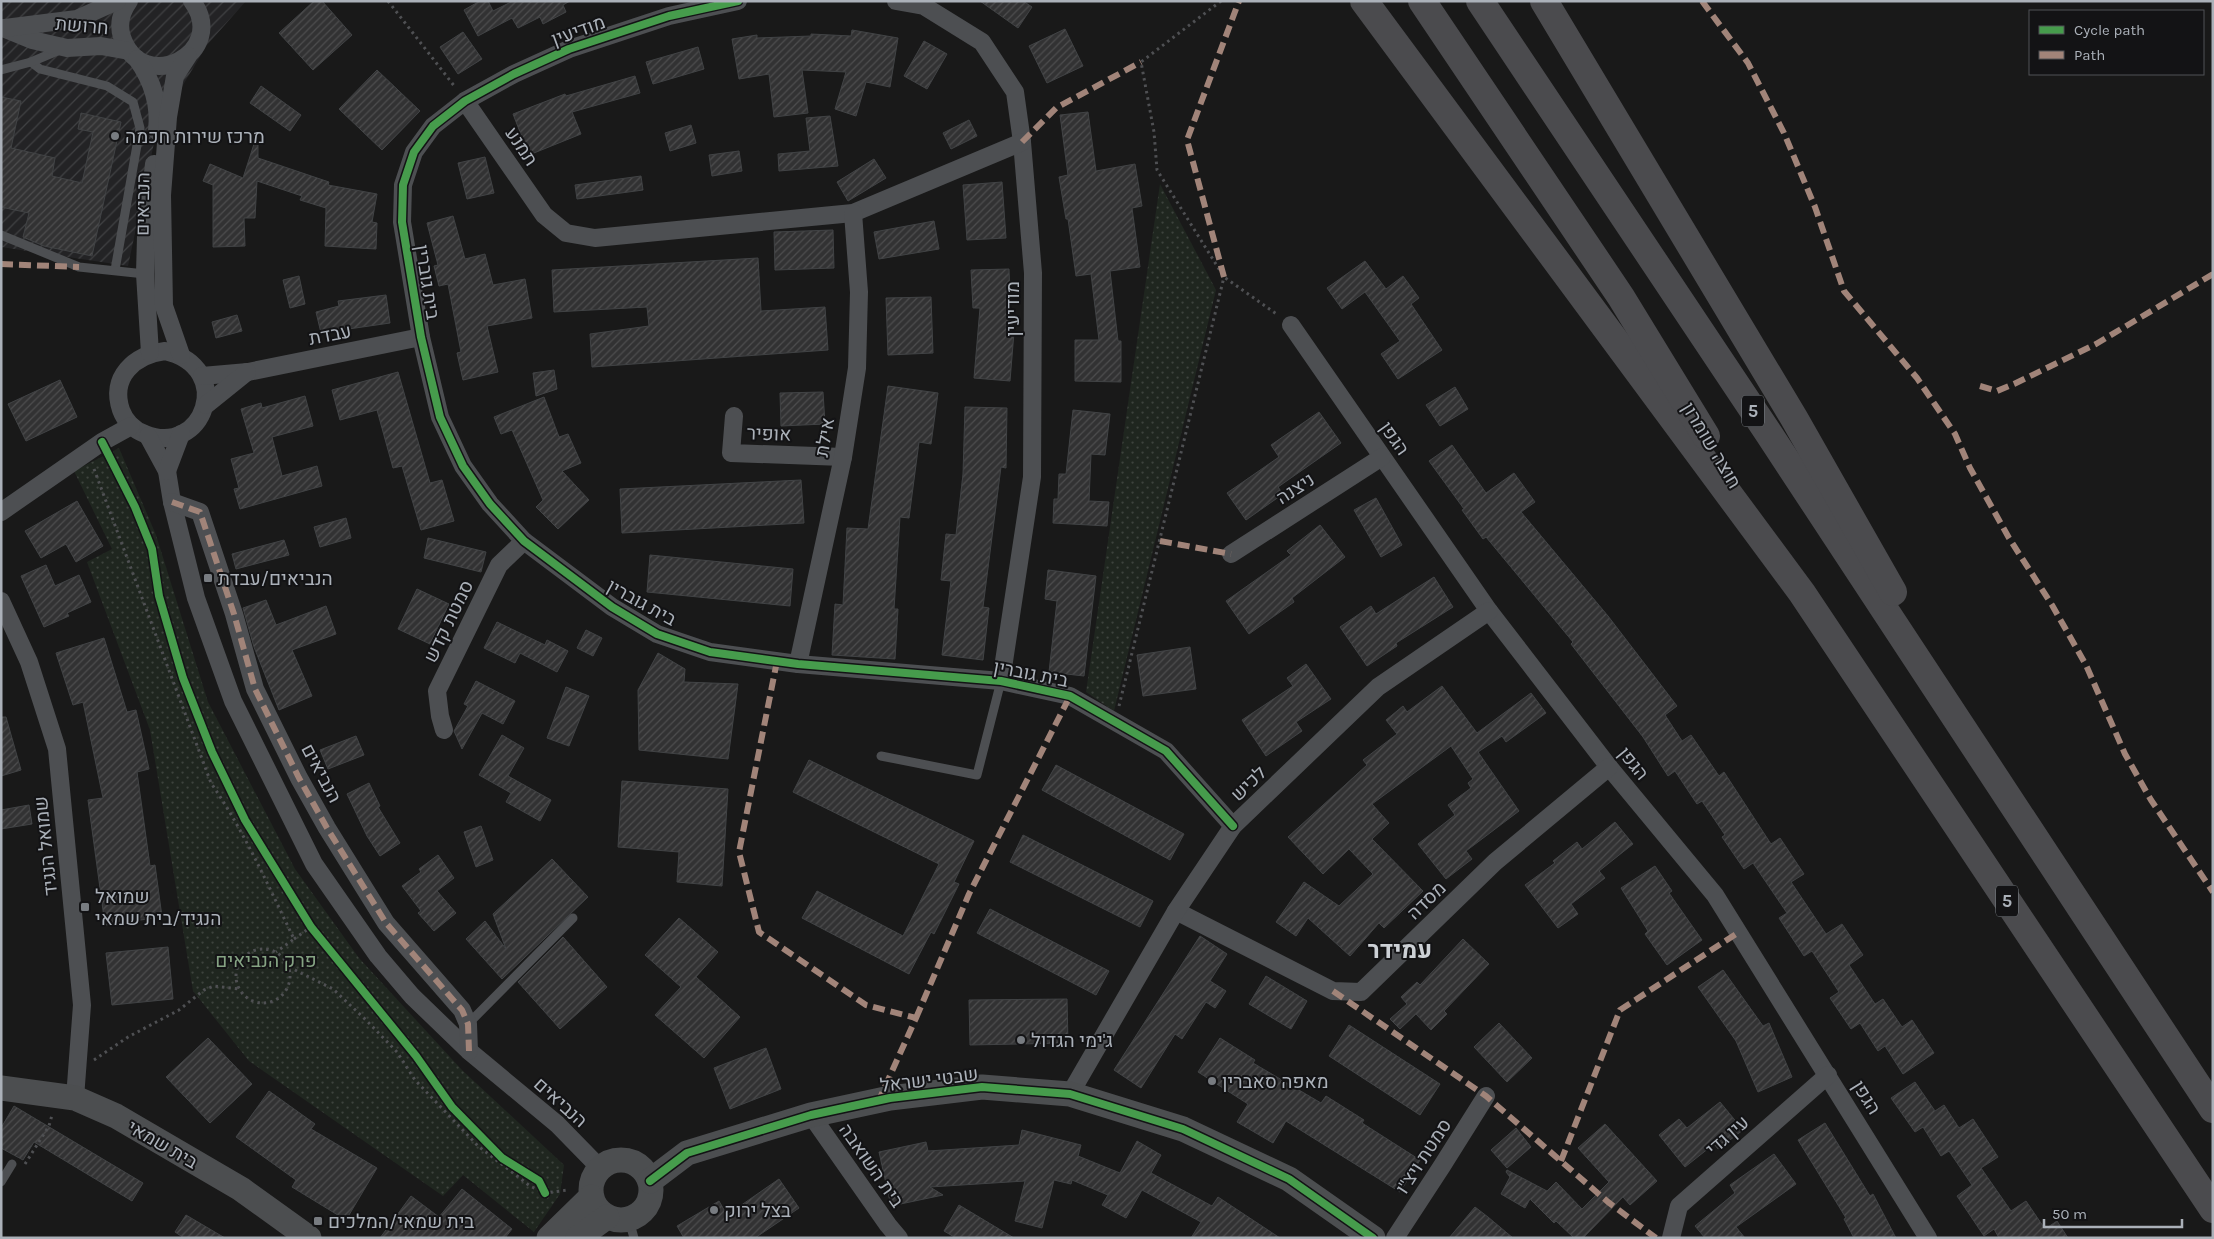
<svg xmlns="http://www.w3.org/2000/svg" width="2214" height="1239" font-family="Karla,Heebo,sans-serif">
<defs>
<pattern id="industrial-furrows" width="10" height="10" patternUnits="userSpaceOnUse" patternTransform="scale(1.25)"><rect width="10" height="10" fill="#232325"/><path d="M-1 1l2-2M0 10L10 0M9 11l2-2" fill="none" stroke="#404143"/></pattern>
<pattern id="park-dots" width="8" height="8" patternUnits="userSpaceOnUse" patternTransform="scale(1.25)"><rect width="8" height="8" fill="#1f261f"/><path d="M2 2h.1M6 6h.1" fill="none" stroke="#3d433d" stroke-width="1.8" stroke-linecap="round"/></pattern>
<pattern id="building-hatch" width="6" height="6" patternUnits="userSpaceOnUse" patternTransform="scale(1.25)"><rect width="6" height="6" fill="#323233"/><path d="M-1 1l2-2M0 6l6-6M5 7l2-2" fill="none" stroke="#4d4d4e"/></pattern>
</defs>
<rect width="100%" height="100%" fill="#191919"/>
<!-- industrial -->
<polygon fill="url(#industrial-furrows)" points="1,1 246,1 207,45 183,85 154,143 128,266 1,247"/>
<!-- park -->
<g fill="url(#park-dots)">
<polygon points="1160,184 1216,290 1114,711 1086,692"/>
<polygon points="119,448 156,535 208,702 295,869 359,958 462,1070 564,1165 560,1194 534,1232 463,1175 443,1196 249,1061 193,991 150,730 87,562 112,549 74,471"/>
</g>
<!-- building -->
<g fill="url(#building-hatch)" stroke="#414345">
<polygon points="314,1 322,1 352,35 313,70 279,33"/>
<polygon points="480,1 488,1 493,11 513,1 570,1 563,5 566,12 543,24 540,17 518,28 512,18 478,36 464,10"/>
<polygon points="980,1 1023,1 1032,7 1018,28"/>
<polygon points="1065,29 1083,66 1047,83 1029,46"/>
<polygon points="852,30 898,38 890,87 866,82 856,116 835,109 846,72 802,70 808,113 774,117 769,74 739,79 732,39 757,35 757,38 811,36 811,34 851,36"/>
<polygon points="463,32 482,59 458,74 440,47"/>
<polygon points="924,41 947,54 927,89 904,76"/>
<polygon points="698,47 704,69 653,84 646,62"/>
<polygon points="377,70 420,111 382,150 339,109"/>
<polygon points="635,76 640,93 572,112 581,134 529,155 513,114 565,94 566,96"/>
<polygon points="261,86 301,115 290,131 250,103"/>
<polygon points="1,97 21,101 11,148 55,158 52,176 82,183 93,132 78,129 81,113 121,122 92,256 44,246 23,237 29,213 1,207"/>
<polygon points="1088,112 1096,171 1135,164 1142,206 1132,208 1140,267 1110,271 1118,341 1121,341 1121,382 1075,381 1075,340 1099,340 1091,274 1076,276 1068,219 1066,219 1059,177 1068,175 1060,115"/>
<polygon points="830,116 838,166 779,171 778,154 810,151 806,118"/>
<polygon points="969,120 977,136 951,149 943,133"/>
<polygon points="691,125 696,143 670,151 665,133"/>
<polygon points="254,144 258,145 258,158 329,182 328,185 377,194 372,222 377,223 376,249 325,246 326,208 300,200 302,196 257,181 255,218 244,218 245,246 213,247 213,185 203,181 210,164 243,178"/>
<polygon points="739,151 742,171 712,176 709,155"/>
<polygon points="485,157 494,193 467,199 458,163"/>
<polygon points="874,159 886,178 848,201 837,182"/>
<polygon points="641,176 643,190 577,199 575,185"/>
<polygon points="1002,182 1006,238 967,240 963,185"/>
<polygon points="453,216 465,259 485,254 493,285 525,279 532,318 487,326 498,372 463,380 457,353 461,352 448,284 439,286 434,266 438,265 427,223"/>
<polygon points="934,221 939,249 879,259 874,232"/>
<polygon points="833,230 834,268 775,270 774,232"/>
<polygon points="758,258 761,311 825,307 828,350 592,367 590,334 649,326 647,307 554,312 552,270"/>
<polygon points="1365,261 1386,289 1403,276 1419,298 1411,304 1442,350 1398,379 1381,354 1400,341 1365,292 1342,309 1327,288"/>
<polygon points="1009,269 1011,332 1014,332 1010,381 974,378 980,308 973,308 971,270"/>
<polygon points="299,276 305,304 290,308 283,280"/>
<polygon points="386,295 390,323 321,333 316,312 339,306 338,301"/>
<polygon points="931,297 933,353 888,355 886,298"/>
<polygon points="237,315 242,331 216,338 212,322"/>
<polygon points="554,370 557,389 536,396 533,373"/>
<polygon points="398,372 430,483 442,480 454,521 421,530 402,466 393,468 377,410 340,420 332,390"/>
<polygon points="60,380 77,417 26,441 8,404"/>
<polygon points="888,386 938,393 931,444 919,442 909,518 900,517 894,609 898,609 895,659 832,655 835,604 843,605 847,528 868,529"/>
<polygon points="1455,387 1468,409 1440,426 1426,405"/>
<polygon points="823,392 825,424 781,426 780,393"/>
<polygon points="305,396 313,426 272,437 282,476 317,466 322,486 240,509 234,489 239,488 231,459 254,453 241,409 261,403 262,408"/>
<polygon points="544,397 559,437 568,434 581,463 562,471 589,500 558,529 536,507 543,500 512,430 501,434 494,417"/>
<polygon points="965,407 1007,408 1006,468 1001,467 983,607 989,608 983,660 942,655 951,581 941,580 946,534 956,535 963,474"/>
<polygon points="1073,410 1110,414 1105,455 1091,454 1089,501 1109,502 1107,526 1053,523 1054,499 1058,499 1059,474 1066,474"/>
<polygon points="1319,412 1341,443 1278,487 1283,494 1246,520 1227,493 1279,457 1271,445"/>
<polygon points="1452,445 1486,493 1514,473 1535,502 1521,512 1608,616 1677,706 1665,715 1682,741 1691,735 1719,776 1724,772 1771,844 1780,838 1804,874 1791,882 1826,934 1842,924 1863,955 1849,965 1875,1004 1883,999 1902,1027 1912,1020 1934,1053 1903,1074 1885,1046 1878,1051 1860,1023 1851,1029 1830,998 1839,992 1812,951 1804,956 1779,918 1787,913 1753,863 1744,869 1722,837 1725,835 1702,801 1697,804 1675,771 1668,776 1643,737 1571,644 1573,642 1486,537 1483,539 1462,510 1464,509 1429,461"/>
<polygon points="801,480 804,523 622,533 620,489"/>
<polygon points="1376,498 1402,545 1381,557 1354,510"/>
<polygon points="77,501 103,546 76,562 66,544 41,558 25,531"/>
<polygon points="346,518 351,538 320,547 314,527"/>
<polygon points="1320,525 1345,557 1292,598 1294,602 1249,634 1226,601 1291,555 1287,551"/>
<polygon points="428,538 486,552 481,572 424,558"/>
<polygon points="284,540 289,555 236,569 232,554"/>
<polygon points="650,555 793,569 790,606 647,592"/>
<polygon points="46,565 55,586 79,575 91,602 67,613 69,616 44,627 21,576"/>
<polygon points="1048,570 1096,576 1084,676 1049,672 1057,601 1045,599"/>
<polygon points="1434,577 1453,607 1396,643 1397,646 1367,666 1340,627 1371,606 1376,614"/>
<polygon points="417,589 449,604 430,644 398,629"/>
<polygon points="266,600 276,625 326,606 336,634 292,650 312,696 279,710 254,647 243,608"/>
<polygon points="497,622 545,645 547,640 568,651 557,672 520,653 515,663 484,648"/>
<polygon points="586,630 602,638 593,656 577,648"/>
<polygon points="104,638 127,712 136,710 149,769 137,772 150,866 155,865 162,917 105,925 88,800 103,798 83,702 73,705 56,653"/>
<polygon points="1190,647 1196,689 1143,696 1137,655"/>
<polygon points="658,653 685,669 684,682 738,684 728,759 639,750 638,690"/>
<polygon points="1306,664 1331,699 1296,722 1302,731 1266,756 1242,720 1293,686 1287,678"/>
<polygon points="476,681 515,701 503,724 482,713 462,749 454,731 468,706 464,704"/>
<polygon points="1442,686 1477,733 1531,693 1546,713 1506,742 1502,736 1478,752 1519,811 1466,851 1472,859 1446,879 1418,844 1455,815 1448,805 1471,788 1468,783 1473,779 1451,746 1372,804 1389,823 1372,839 1423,891 1384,928 1379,923 1350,956 1308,918 1296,936 1276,922 1304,882 1339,906 1373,874 1349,849 1323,874 1288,837 1367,765 1363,760 1397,734 1386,720 1403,706 1407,712"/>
<polygon points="566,687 589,696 569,746 547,738"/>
<polygon points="1,717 6,717 21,770 1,776"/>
<polygon points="502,735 524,748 508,776 551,800 540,821 506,802 511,793 479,775"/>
<polygon points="356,736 364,755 328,769 320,750"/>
<polygon points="809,760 974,841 954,882 959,884 934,934 931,932 909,974 802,918 817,891 903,936 939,864 793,792"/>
<polygon points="1056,765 1184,834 1170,860 1042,790"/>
<polygon points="622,781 728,789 722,886 677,882 679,852 618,847"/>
<polygon points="369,783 380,806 378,807 400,843 380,856 367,836 347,794"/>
<polygon points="29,805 32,824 1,829 1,810"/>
<polygon points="1615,822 1633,844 1599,871 1605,878 1571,904 1578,914 1558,928 1525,885 1555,863 1553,861 1577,842 1582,849"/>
<polygon points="481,826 493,860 476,867 464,832"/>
<polygon points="1023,835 1153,901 1140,927 1010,862"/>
<polygon points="438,855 454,878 437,891 456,913 434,931 418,913 421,911 402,886 421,872 419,869"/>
<polygon points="552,859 588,897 502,979 466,939 485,921 506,949 493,914"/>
<polygon points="1655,866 1672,891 1669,893 1702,940 1667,965 1645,934 1648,931 1621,888"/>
<polygon points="990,909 1109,971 1096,995 977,933"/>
<polygon points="679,918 718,952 696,977 740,1017 704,1058 655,1015 681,987 645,955"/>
<polygon points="1200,936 1227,954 1210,981 1226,991 1215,1008 1206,1002 1182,1039 1175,1034 1141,1088 1114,1070"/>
<polygon points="563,937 607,987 560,1029 518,982"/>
<polygon points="1463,939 1489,964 1444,1011 1447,1014 1431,1030 1416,1014 1400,1029 1390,1019 1407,1004 1401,997 1417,982 1420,985"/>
<polygon points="168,947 173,999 112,1005 106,953"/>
<polygon points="1723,970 1763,1026 1769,1023 1792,1077 1758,1092 1736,1041 1698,987"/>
<polygon points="1266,976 1307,1001 1291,1029 1249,1004"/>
<polygon points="1067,999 1068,1043 970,1045 969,1000"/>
<polygon points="1499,1023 1532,1058 1507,1082 1474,1047"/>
<polygon points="1349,1025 1440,1084 1420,1115 1329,1056"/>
<polygon points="208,1038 252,1084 210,1123 166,1077"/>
<polygon points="1220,1038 1255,1060 1253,1063 1321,1103 1326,1096 1364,1120 1362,1123 1420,1160 1400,1192 1286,1121 1273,1143 1237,1122 1248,1104 1198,1072"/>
<polygon points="766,1048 781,1089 730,1109 714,1068"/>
<polygon points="1915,1082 1935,1111 1944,1105 1959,1128 1973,1119 1998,1157 1981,1168 2011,1211 2026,1201 2045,1229 2057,1221 2068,1238 1999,1238 1994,1229 1984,1236 1957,1196 1972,1185 1949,1151 1941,1156 1923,1127 1915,1132 1891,1098"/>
<polygon points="269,1091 315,1124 311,1129 377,1168 346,1220 292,1187 296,1180 236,1137"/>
<polygon points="1720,1102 1743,1130 1718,1149 1714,1144 1685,1167 1659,1135 1679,1119 1687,1128"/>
<polygon points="14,1106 143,1183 132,1201 34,1142 23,1160 1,1148 1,1128"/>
<polygon points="1825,1123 1870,1196 1873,1194 1896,1238 1854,1238 1844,1219 1846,1218 1798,1140"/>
<polygon points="1605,1124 1657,1181 1630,1205 1623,1197 1583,1238 1574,1238 1556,1221 1554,1223 1530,1199 1525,1208 1501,1194 1510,1177 1506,1172 1507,1170 1547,1191 1556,1182 1582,1209 1609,1182 1578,1148"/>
<polygon points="1516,1128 1531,1147 1507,1168 1491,1150"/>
<polygon points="1022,1130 1081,1145 1078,1156 1120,1173 1137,1141 1161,1155 1151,1173 1212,1206 1218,1197 1280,1238 1191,1238 1201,1222 1142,1190 1126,1218 1102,1205 1108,1195 1072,1180 1071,1184 1054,1180 1042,1228 1015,1221 1025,1181 930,1187 943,1195 891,1206 879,1152 926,1142 928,1151 1019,1145"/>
<polygon points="1774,1154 1796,1184 1736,1227 1745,1238 1705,1238 1695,1226 1735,1193 1730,1185"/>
<polygon points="779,1179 799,1208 755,1238 684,1238 677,1226 719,1201 727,1215"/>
<polygon points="462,1189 512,1229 505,1238 380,1238 411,1196 439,1217"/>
<polygon points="959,1205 1014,1238 956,1238 944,1231"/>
<polygon points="1475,1207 1488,1217 1513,1238 1449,1238"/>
<polygon points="186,1215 225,1238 184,1238 175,1232"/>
</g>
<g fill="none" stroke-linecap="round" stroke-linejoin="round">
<!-- path -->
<g stroke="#4f5053" stroke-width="3" stroke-dasharray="2.5 4" stroke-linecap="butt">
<polyline points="388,1 455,87"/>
<polyline points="1221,1 1141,62 1154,132 1157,170 1224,277 1278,315"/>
<path d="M94 469 211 783C244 831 268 885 294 939L276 952"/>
<polyline points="1119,706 1224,277"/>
<polyline points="294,939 311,927"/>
<circle cx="263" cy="976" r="27"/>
<polyline points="289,967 333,989 366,1020 397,1052 415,1080 478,1146 530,1186 545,1193 568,1190"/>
<polyline points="94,1060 128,1037 179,1010 204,990 214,986 240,989"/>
<polyline points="25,1164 49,1126 52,1115"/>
</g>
<!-- lane -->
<g stroke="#4d4f52" stroke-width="9">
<polyline points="31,62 40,69 107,86 133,102 140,128 115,270"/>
<polyline points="1,70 31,62 62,49"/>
<polyline points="1,235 79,267 145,274"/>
<polyline points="881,756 977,775 1001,681"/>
<polyline points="468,1024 573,918"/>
<polyline points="1,1182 12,1164"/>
<polyline points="629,1220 634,1238"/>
</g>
<!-- street -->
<g stroke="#4d4f52" stroke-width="18">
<path d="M129 1C121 12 118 25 122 37 142 97 230 53 192 1"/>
<polyline points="738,1 669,16 569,49 514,74 465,101 433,126 414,152 403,185 402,222 421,337 440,417 463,466 490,504 524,541 612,607 657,634 710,652 798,664 1001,681 1070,696 1166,751 1233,826"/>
<polyline points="896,1 924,6 982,42 1015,92 1022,142 1033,273 1032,477 1001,681"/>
<polyline points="3,28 32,40 67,48 101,46 129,51"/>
<polyline points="5,28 77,19 117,1"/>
<path d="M137 59C152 80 160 105 157 131"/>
<polyline points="465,101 544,215 566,233 595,238 853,213 1022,142"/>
<polyline points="1291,325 1489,611 1609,767 1715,895 1928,1238"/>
<path d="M165 351C237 368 203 458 145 434 134 430 125 421 121 410 110 377 134 355 165 351Z"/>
<polyline points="150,353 145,274 146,236 154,164"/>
<polyline points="181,355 164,306 162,195 168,117 175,76 188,56"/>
<polyline points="202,376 248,372 421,337"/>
<polyline points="206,405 247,372"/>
<polyline points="734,416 731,453 843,457"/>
<polyline points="148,436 167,471 172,502 196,598 233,701 314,864 378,956 412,996 469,1051 557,1124 600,1168"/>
<polyline points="167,471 181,434"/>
<polyline points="172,502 200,512 234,614 255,689 299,778 327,828 386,923 462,1010 468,1024 469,1051"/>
<polyline points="1,512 102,442 131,426"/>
<polyline points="1231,554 1382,457"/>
<polyline points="1,601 29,662 57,749 82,1005 75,1098"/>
<polyline points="798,664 843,457 857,368 859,292 853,213"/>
<polyline points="444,730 440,716 437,691 499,565 524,541"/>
<polyline points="1176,911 1333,991 1361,992 1495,862 1609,767"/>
<polyline points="1070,1094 1176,911 1233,826 1378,687 1489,611"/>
<polyline points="811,1115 888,1225 899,1238"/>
<polyline points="1395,1238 1442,1166 1486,1096"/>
<polyline points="1671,1238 1679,1206 1828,1075"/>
</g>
<!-- secondary -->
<g stroke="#4c4e50" stroke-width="25">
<polyline points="1,1088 75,1098 116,1116 241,1189 309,1238"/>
<circle cx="621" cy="1190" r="30"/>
<polyline points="650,1181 687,1153 811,1115 890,1098 982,1087 1070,1094 1183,1129 1289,1179 1373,1238"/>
<polyline points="549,1238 591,1197"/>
<polyline points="578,1238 607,1217"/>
</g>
<!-- highway -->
<g stroke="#4b4b4e" stroke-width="28">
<polyline points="1364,1 1802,593 2213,1209"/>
<polyline points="1422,1 1621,297 1706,436"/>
<polyline points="1480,1 1769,434 2213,1109"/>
<polyline points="1544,1 1794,418 1893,592"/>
</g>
<!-- quiet -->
<g stroke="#a18479" stroke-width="6" stroke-dasharray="12 6" stroke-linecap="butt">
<polyline points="1702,1 1748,63 1784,133 1815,207 1844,291 1917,378 1955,434 1970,468 2009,538 2052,605 2086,665 2125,754 2151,800 2213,892"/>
<polyline points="1022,142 1056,108 1141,62"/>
<polyline points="1,264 79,267"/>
<polyline points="1224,277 1187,140 1239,1"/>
<polyline points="1980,386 1997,391 2014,384 2096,344 2213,274"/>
<polyline points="172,502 200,512 234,614 255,689 299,778 327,828 386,923 462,1010 468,1024 469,1051"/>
<polyline points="1160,541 1231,554"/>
<polyline points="777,661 739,852 759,932 866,1005 916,1018 879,1100"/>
<polyline points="1333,991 1486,1096 1608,1202 1656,1238"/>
<polyline points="916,1018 969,894 1070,696"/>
<polyline points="1561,1161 1620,1010 1739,932"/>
</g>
<!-- cycleway casing -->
<g stroke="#131315" stroke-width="11">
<g id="cycleway">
<polyline points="738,1 669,16 569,49 514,74 465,101 433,126 414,152 403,185 402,222 421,337 440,417 463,466 490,504 524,541 612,607 657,634 710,652 798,664 1001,681 1070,696 1166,751 1233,826"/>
<polyline points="102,442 135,507 152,549 159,596 183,678 212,752 245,820 311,927 416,1056 452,1107 502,1158 539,1181 545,1193"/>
<polyline points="650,1181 687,1153 811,1115 890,1098 982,1087 1070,1094 1183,1129 1289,1179 1373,1238"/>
</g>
</g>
<!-- cycleway -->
<use href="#cycleway" stroke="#469c4c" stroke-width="8"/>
</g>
<!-- markers -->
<g fill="#787c81" stroke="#131315" stroke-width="2">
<circle cx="115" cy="136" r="5"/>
<rect x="203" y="573" width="10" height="10" rx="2.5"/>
<rect x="80" y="902" width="10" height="10" rx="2.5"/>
<circle cx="1021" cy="1040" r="5"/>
<circle cx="1212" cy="1081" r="5"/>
<circle cx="714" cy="1210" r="5"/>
<rect x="313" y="1216" width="10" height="10" rx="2.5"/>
</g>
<g text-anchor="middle" stroke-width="4" stroke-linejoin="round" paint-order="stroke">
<!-- shield labels -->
<g fill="#131315" stroke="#7d8288" stroke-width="1">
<rect x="1742" y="395.5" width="22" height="31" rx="4"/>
<rect x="1996" y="885.5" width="22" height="31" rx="4"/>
</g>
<g font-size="18" font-weight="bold" fill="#abb1b9">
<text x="1753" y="417">5</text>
<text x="2007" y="907">5</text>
</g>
<!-- street labels -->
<g font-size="19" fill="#abb1b9" stroke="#131315">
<text transform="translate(82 25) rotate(5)" y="7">חרושת</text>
<text transform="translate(578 30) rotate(-20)" y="7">מודיעין</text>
<text transform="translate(522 146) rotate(56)" y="7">תמנע</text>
<text transform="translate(142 204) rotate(-89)" y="7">הנביאים</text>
<text transform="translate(428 282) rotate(81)" y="7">בית גוברין</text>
<text transform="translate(1012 309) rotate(-90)" y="7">מודיעין</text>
<text transform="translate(330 334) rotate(-11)" y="7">עבדת</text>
<text transform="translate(769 433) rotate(2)" y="7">אופיר</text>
<text transform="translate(824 437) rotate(-80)" y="7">אילת</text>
<text transform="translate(1395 438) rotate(55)" y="7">הגפן</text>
<text transform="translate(1712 445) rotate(59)" y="7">חוצה שומרון</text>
<text transform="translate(1295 488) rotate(-33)" y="7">ניצנה</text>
<text transform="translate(642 602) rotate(29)" y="7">בית גוברין</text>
<text transform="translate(448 621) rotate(-64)" y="7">סמטת קדש</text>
<text transform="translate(1031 673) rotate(11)" y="7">בית גוברין</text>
<text transform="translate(1634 763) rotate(51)" y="7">הגפן</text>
<text transform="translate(322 773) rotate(62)" y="7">הנביאים</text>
<text transform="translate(1248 783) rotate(-44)" y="7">לכיש</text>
<text transform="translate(45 846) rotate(-96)" y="7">שמואל הנגיד</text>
<text transform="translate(1426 900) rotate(-44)" y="7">מסדה</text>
<text transform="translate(929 1079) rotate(-7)" y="7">שבטי ישראל</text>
<text transform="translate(1867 1097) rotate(58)" y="7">הגפן</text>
<text transform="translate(561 1102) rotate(42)" y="7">הנביאים</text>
<text transform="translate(1727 1135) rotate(-41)" y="7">עין גדי</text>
<text transform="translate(163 1144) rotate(30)" y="7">בית שמאי</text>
<text transform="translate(1423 1156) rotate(-57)" y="7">סמטת ויצ"ו</text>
<text transform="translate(872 1165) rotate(55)" y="7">בית השואבה</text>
</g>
<!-- poi labels -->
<g font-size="19" fill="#abb1b9" stroke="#131315" text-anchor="start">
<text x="125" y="143">מרכז שירות חכמה</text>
<text x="218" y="585">הנביאים/עבדת</text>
<text x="95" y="903">שמואל<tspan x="95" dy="22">הנגיד/בית שמאי</tspan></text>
<text x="1031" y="1047">ג'ימי הגדול</text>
<text x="1222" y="1088">מאפה סאברין</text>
<text x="724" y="1217">בצל ירוק</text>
<text x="328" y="1228">בית שמאי/המלכים</text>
</g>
<!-- park labels -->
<g font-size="19" fill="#85a383" stroke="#131315">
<text x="266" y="967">פרק הנביאים</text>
</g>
<!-- district labels -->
<g font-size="24" font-weight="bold" fill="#ccd0d5" stroke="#131315">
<text x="1400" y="958">עמידר</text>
</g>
</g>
<!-- border -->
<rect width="2214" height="1239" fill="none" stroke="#abb1b9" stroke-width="5"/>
<!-- legend -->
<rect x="2029" y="10" width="175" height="65" fill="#131315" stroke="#505257"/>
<rect x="2039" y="26" width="25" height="8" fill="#469c4c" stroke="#505257"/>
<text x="2074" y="35" font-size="15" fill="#abb1b9">Cycle path</text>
<rect x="2039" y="51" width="25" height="8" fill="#a18479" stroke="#505257"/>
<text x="2074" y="60" font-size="15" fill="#abb1b9">Path</text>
<!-- scale -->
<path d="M2044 1219v8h138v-8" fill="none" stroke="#abb1b9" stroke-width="2.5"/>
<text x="2052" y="1219" font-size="15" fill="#abb1b9" stroke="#131315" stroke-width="4" paint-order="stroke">50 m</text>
</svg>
